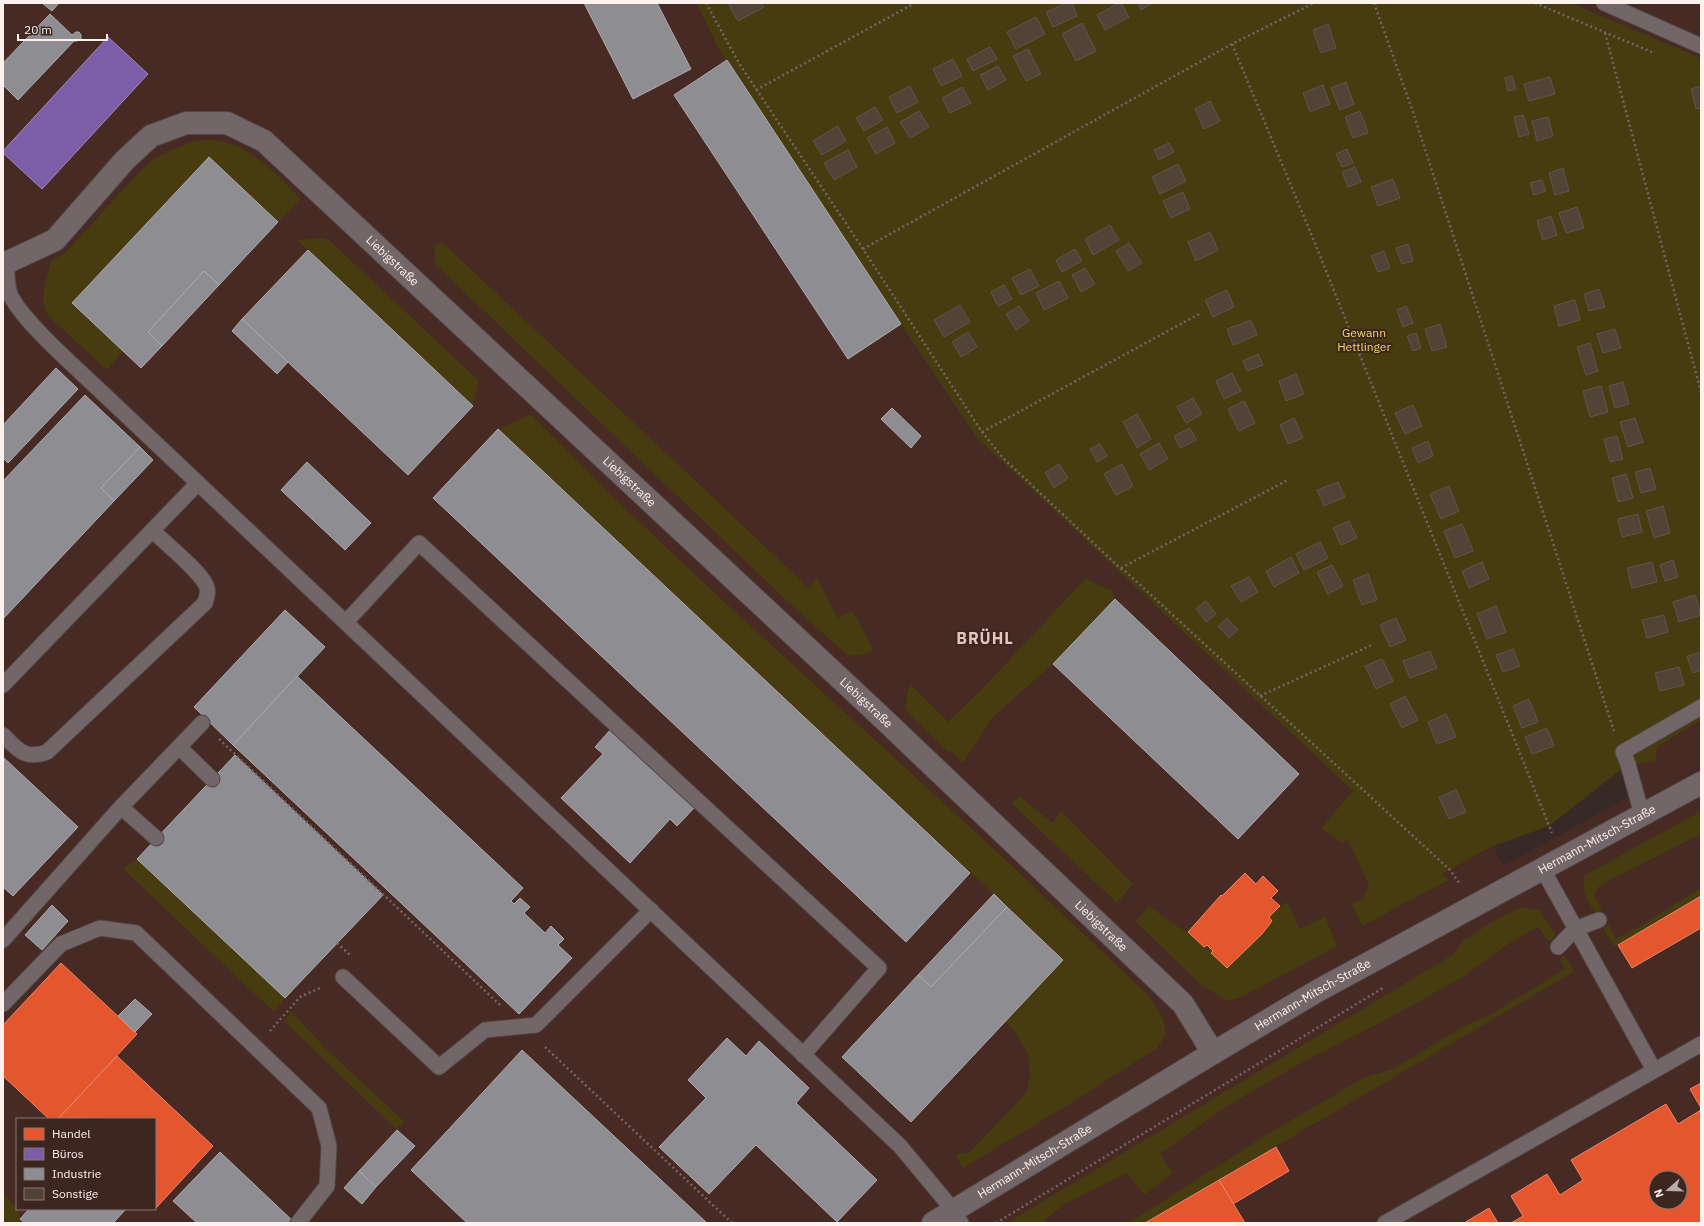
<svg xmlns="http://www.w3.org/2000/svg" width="1704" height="1226" font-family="'IBM Plex Sans',sans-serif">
<rect width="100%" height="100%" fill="#372a26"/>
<!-- built -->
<g fill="#462a23" fill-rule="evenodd">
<path d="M3 3H696L721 54 727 60 893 312 977 438 1442 874 1493 846 1503 866 1636 793 1628 764 1701 720V1223H3ZM17 1119H155V1209H17ZM1656 1178H1680V1202H1656Z"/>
<polygon points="1571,3 1701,3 1701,58"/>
</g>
<!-- green -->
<g fill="#463c0f">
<polygon points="696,3 1571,3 1701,58 1701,720 1657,747 1655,762 1628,764 1549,826 1493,846 1442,874 1449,880 1362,926 1352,904 1364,898 1369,885 1348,840 1341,843 1321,828 1353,791 977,438 893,312 727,60 721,54"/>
<path d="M210 140C249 141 275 174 301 199L278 222 208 158 72 303 123 351 107 370 48 316 43 301 44 289 51 261 66 252 140 171 156 157 194 141Z"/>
<polygon points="321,238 329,240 479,381 473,406 297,240"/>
<path d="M442 242 809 588 817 578 838 618 853 611 873 650C865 655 855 658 846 654L787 601 435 264 434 246Z"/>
<path d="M531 414 614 498 719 597 1009 863 1147 994C1154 1004 1165 1018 1165 1031 1166 1038 1160 1043 1157 1048L1068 1105 963 1168 955 1155 970 1152 1026 1093 1030 1075 1028 1054 1017 1034 1005 1021 1063 959 498 429Z"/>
<polygon points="1086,578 1104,588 1111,589 1115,599 1053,664 992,718 963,763 951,751 948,752 914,719 905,708 908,690 911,685 948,722 983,688"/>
<polygon points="1020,796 1052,823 1061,811 1133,884 1117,903 1011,803"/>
<path d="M1701 811V834L1599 886 1594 896 1602 909 1595 913C1587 900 1581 890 1585 875Z"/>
<polygon points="137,859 285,998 274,1012 123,869"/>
<polygon points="1701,888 1701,896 1618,945 1614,946 1603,928 1609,925 1616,939 1645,923"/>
<polygon points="1288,902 1299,929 1325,917 1337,946 1244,996 1228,1001 1202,986 1135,921 1149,906 1178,927 1188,932 1204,947 1207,945 1213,951 1211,953 1227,968 1249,947 1272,921 1269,917 1280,906"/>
<polygon points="1521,907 1539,910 1554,932 1554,939 1549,942 1538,927 1505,946 1463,977 1382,1022 1294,1067 1227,1106 1160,1154 1173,1173 1144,1195 1127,1173 1065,1204 1044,1220 1045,1223 1007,1223 1454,954 1462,942 1492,922"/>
<polygon points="1564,955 1574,970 1572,973 1145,1223 1129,1223 1271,1132 1365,1077 1393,1069 1466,1025 1491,1014 1565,969 1560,959"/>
<polygon points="292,1012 326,1049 404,1121 397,1130 284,1021"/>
<polygon points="3,1195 19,1209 20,1219 25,1223 8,1223 3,1220"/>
</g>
<!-- shops -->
<g fill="#e4572e" stroke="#ec8568" fill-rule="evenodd">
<polygon points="1245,873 1256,884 1263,876 1278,891 1271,898 1280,906 1269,917 1272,921 1262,934 1227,968 1211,953 1213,951 1207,945 1204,947 1188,932 1221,895 1222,896"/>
<polygon points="1701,896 1701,928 1632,968 1618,945"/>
<polygon points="61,963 137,1034 58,1119 49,1119 3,1076 3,1025"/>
<polygon points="117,1056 213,1146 156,1208 155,1119 59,1118"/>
<polygon points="1701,1083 1701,1108 1690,1089"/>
<path d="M1666 1104 1678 1124 1701 1110V1223H1511L1523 1216 1511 1196 1547 1174 1560 1195 1583 1180 1571 1160ZM1656 1178H1680V1202H1656Z"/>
<polygon points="1276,1147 1289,1171 1233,1204 1219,1180"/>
<polygon points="1219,1180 1245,1223 1145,1223"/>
<polygon points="1489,1208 1498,1223 1464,1223"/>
</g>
<!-- offices -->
<polygon fill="#7b5ea7" stroke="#a28abc" points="108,37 148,74 42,189 3,153 3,151"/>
<!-- industry -->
<g fill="#8d8d92" stroke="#afabae">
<polygon points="42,3 59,3 52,11"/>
<polygon points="584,3 657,3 691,69 633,99"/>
<polygon points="50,14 72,35 76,32 79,32 81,35 81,39 77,41 74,41 18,100 3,85 3,63"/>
<polygon points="727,60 901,324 848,359 674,95"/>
<polygon points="209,157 278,222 219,285 204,271 148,332 162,346 141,368 72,303"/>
<polygon points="308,250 473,406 408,475 242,319"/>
<polygon points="204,271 219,285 162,346 148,332"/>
<polygon points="242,319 288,362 277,374 232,331"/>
<polygon points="56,368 78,389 8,463 3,458 3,425"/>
<polygon points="85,395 140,447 101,488 114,501 3,619 3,481"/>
<polygon points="892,408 921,436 911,448 881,419"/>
<polygon points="498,429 970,873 906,942 433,498"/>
<polygon points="140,447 153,460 114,501 101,488"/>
<polygon points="307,462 371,523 345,550 281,490"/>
<polygon points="1115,599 1299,774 1238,839 1053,664"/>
<polygon points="285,610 325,647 233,745 194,707"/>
<polygon points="297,676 523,888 511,901 514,904 520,898 530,907 524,913 545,933 551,926 564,939 558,945 572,958 519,1014 233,745"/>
<polygon points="611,729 696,806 677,826 670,819 630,863 561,798 603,754 595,747"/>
<polygon points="235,755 383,895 285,998 137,859"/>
<polygon points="3,757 78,827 13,896 3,887"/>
<polygon points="994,894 1007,907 931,987 918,975"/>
<polygon points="52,905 68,921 42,950 25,935"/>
<polygon points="1007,907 1063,960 911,1122 842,1057 918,975 931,987"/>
<polygon points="135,999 152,1014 135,1032 118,1016"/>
<polygon points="727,1038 746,1056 759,1041 809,1088 796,1103 877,1180 837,1222 756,1145 709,1194 659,1147 706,1098 688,1080"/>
<polygon points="522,1050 707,1223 467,1223 411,1170"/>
<polygon points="397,1130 415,1146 376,1187 359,1171"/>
<polygon points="220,1152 295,1223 197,1223 173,1201"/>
<polygon points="359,1171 376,1187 362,1204 344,1188"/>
<polygon points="29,1209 126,1209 113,1223 25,1223 20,1219"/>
</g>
<!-- building -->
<g fill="#514437" stroke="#5f5550">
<polygon points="728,3 761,3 764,7 738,21"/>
<polygon points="1067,3 1072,3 1077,16 1053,27 1046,12"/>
<polygon points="1119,3 1121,3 1129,17 1105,30 1097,15"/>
<polygon points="1138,3 1153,3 1141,10"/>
<polygon points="1036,17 1045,34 1016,49 1007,32"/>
<polygon points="1082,23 1096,51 1076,61 1062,34"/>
<polygon points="1328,24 1336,48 1321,53 1313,30"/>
<polygon points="990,47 997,59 973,71 967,59"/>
<polygon points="1028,49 1041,74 1026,81 1013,56"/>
<polygon points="953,59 962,76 941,86 933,69"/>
<polygon points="998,66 1006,80 988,90 980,75"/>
<polygon points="1512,76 1516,89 1508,91 1505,78"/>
<polygon points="1550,77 1555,94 1529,101 1524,84"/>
<polygon points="1346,82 1354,104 1340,110 1331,88"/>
<polygon points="1323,85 1330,104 1310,112 1303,93"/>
<polygon points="910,86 918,102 897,113 889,97"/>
<polygon points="1701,86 1701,108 1696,109 1691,89"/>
<polygon points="962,87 971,103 950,113 942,98"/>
<polygon points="1210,101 1220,121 1204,129 1195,109"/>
<polygon points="875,107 883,120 864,131 856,118"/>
<polygon points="919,111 929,127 910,138 900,122"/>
<polygon points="1360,111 1368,133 1353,138 1345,117"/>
<polygon points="1523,115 1529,134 1519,137 1514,117"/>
<polygon points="1548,117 1553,136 1537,141 1532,121"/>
<polygon points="838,126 846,141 822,155 813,141"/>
<polygon points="887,127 895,143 876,154 867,138"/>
<polygon points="1169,143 1174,152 1159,160 1154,150"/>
<polygon points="1347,149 1353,163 1342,167 1336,154"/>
<polygon points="848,150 857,167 834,180 824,163"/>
<polygon points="1178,164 1186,181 1160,194 1152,177"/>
<polygon points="1355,167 1361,182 1348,187 1342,172"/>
<polygon points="1563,168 1569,191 1555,195 1549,173"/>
<polygon points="1393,179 1400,198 1378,206 1371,187"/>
<polygon points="1542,180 1546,191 1534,195 1530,183"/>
<polygon points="1183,192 1190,209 1171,218 1163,201"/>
<polygon points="1577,207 1584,228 1566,233 1559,213"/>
<polygon points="1551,216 1557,235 1543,240 1537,221"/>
<polygon points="1110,225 1119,240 1093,255 1085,239"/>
<polygon points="1210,232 1218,250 1196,261 1188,242"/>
<polygon points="1129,243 1142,263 1128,271 1116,251"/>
<polygon points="1408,244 1413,261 1402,264 1396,248"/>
<polygon points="1075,249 1082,261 1062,272 1056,260"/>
<polygon points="1384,251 1390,268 1378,272 1371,256"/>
<polygon points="1085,268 1095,284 1081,292 1072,275"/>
<polygon points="1030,269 1039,286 1021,295 1012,278"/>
<polygon points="1059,281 1068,298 1044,310 1036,293"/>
<polygon points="1004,285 1012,299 998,306 991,292"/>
<polygon points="1599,289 1605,307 1589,311 1584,294"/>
<polygon points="1227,290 1234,307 1213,317 1205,300"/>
<polygon points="1575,300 1580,320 1559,326 1554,306"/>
<polygon points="960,305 970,322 944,337 934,320"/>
<polygon points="1019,306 1029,321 1016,330 1006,314"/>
<polygon points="1406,306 1413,323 1403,327 1397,310"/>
<polygon points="1251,320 1257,335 1233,345 1227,329"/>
<polygon points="1440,324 1447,347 1432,351 1425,329"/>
<polygon points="1615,329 1621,348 1603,353 1597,334"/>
<polygon points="968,332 977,347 961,357 952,342"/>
<polygon points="1416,333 1421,348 1413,351 1407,336"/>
<polygon points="1590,343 1598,371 1586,375 1577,347"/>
<polygon points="1258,354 1263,365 1247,371 1243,361"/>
<polygon points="1232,373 1241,391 1224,399 1216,381"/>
<polygon points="1296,374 1304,394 1286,401 1279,381"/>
<polygon points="1623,382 1629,404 1615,408 1609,386"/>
<polygon points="1601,386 1608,412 1590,417 1583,391"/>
<polygon points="1193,398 1202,414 1186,423 1177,407"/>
<polygon points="1244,401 1255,423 1239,431 1228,409"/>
<polygon points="1413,405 1422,426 1405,434 1395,413"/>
<polygon points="1137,414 1151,439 1137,448 1123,422"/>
<polygon points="1294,418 1303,438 1288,444 1280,425"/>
<polygon points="1635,418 1643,442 1628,447 1620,422"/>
<polygon points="1190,428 1196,440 1180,448 1174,436"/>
<polygon points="1617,436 1623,459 1610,462 1604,439"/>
<polygon points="1428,441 1433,456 1418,463 1412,448"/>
<polygon points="1159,443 1168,459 1149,470 1140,454"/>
<polygon points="1100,444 1107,456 1097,462 1090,449"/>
<polygon points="1059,464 1068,478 1054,488 1045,473"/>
<polygon points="1122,464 1133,486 1116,495 1104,474"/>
<polygon points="1650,468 1656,489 1641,493 1635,472"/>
<polygon points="1626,474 1633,498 1618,502 1612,478"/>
<polygon points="1338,482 1345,497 1324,506 1317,490"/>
<polygon points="1449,486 1459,511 1441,519 1430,494"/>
<polygon points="1663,506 1670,533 1654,538 1646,511"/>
<polygon points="1638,514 1642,532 1622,537 1618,519"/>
<polygon points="1349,521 1357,538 1341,545 1333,528"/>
<polygon points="1462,524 1473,551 1455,558 1444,531"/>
<polygon points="1320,542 1328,558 1304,570 1296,554"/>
<polygon points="1291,557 1299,573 1274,587 1266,571"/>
<polygon points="1673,560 1678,577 1665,581 1660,565"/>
<polygon points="1482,562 1489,579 1469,588 1462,571"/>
<polygon points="1652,562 1657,582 1632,588 1627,568"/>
<polygon points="1332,565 1343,586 1328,594 1317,572"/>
<polygon points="1368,574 1377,600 1362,605 1353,580"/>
<polygon points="1249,577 1258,592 1241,602 1231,586"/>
<polygon points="1695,595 1701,615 1679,622 1673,602"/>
<polygon points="1206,601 1216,614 1206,622 1196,609"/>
<polygon points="1496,606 1506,632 1487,639 1477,614"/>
<polygon points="1664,615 1668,632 1647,638 1642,620"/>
<polygon points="1227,618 1238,630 1229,638 1218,626"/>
<polygon points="1396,618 1406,640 1390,647 1380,625"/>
<polygon points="1513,649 1520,666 1503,672 1496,655"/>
<polygon points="1430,651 1437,668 1410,678 1403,661"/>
<polygon points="1701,652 1701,670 1693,673 1687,656"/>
<polygon points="1382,659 1393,681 1376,689 1365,666"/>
<polygon points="1679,667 1684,685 1660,691 1655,673"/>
<polygon points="1405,696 1418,720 1402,728 1390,704"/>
<polygon points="1529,699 1538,722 1522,728 1513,706"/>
<polygon points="1446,714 1456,737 1437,744 1428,722"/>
<polygon points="1547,728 1554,746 1532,754 1525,737"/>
<polygon points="1456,790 1466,812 1449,819 1439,797"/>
</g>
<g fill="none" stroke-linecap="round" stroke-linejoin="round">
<!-- lane casing -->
<g stroke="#514744" stroke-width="17">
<g id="lane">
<polyline points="1604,3 1701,46"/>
<path d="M6 263C7 272 7 282 9 291 15 314 73 365 93 384L900 1146 954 1211 961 1223"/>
<polyline points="346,622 419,543 879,968 803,1055"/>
<polyline points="3,685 198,483"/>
<path d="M3 735C18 750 25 760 47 752L205 603C207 597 209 591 206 585 198 569 166 544 153 531"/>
<polyline points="179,747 212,779"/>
<polyline points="121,807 156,838"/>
<polyline points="1642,815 1628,764 1623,752 1701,707"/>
<polyline points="1542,868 1654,1070"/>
<polyline points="3,940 121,807 202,723"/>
<polyline points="1558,947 1575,929 1599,920"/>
<polyline points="343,977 439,1067 485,1030 536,1025 651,910"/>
<polyline points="3,1004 61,944 100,928 136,933 319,1108 329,1146 327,1186 298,1223"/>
<polyline points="1385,1223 1701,1044"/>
</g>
</g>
<!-- street casing -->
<g stroke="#514744" stroke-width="24">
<g id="street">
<path id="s1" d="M3 262 6 263 55 240 125 160 151 136 186 123H227L264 141 875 711 1183 1004 1213 1053"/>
<path id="s2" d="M933 1223 1213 1053 1319 990 1701 783"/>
</g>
</g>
<!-- path -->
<g stroke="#726767" stroke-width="2.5" stroke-dasharray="2 3" stroke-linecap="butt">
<polyline points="706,3 740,65 863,249 982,432 1003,458 1120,568 1125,571 1450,870 1460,884"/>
<polyline points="1374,3 1413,112 1614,731"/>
<polyline points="1535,3 1654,53"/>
<polyline points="1605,33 1701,392"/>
<polyline points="1232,44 1312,236 1552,833"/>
<polyline points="756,90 915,3"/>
<polyline points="863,249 1232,44 1314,3"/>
<polyline points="982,432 1201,313"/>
<polyline points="1121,568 1288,480"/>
<polyline points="1260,696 1374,644"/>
<polyline points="219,739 500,1005"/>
<polyline points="337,943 350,955"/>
<polyline points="270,1031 300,997 322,987"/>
<polyline points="545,1047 732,1223"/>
<polyline points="996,1223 1383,988"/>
</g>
<!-- lane -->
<use href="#lane" stroke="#736668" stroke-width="15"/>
<!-- street -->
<use href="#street" stroke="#736668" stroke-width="22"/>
</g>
<g text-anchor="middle" stroke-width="4" stroke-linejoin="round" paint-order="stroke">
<!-- street labels -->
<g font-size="12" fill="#fef1ee" stroke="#3d2620">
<text dy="4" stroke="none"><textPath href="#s1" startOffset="494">Liebigstraße</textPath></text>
<text dy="4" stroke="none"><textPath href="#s1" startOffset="818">Liebigstraße</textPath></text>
<text dy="4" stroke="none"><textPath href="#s1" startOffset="1142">Liebigstraße</textPath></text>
<text dy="4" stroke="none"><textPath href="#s2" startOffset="767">Hermann-Mitsch-Straße</textPath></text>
<text dy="4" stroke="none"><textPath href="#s1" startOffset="1466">Liebigstraße</textPath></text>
<text dy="4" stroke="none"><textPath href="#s2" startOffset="443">Hermann-Mitsch-Straße</textPath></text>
<text dy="4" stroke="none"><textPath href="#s2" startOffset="119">Hermann-Mitsch-Straße</textPath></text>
</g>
<!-- park labels -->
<g font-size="12" fill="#f0da66" stroke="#3d2620">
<text x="1364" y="337">Gewann<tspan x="1364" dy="14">Hettlinger</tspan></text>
</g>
<!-- district labels -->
<g font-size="16" font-weight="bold" letter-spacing="1" fill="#e5c6be" stroke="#3d2620">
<text x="985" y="644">BRÜHL</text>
</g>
</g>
<!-- border -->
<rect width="1704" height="1226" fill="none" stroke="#fef1ee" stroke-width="8"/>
<!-- legend -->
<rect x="16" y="1118" width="140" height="92" fill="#3d2620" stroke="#8a7772"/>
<rect x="24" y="1128" width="20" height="12" fill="#e4572e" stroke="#8a7772"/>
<text x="52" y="1138" font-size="12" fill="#fef1ee">Handel</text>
<rect x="24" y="1148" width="20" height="12" fill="#7b5ea7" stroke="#8a7772"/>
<text x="52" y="1158" font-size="12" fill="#fef1ee">Büros</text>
<rect x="24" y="1168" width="20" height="12" fill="#8d8d92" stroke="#8a7772"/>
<text x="52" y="1178" font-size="12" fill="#fef1ee">Industrie</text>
<rect x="24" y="1188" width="20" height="12" fill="#514437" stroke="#8a7772"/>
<text x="52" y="1198" font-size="12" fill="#fef1ee">Sonstige</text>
<!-- north arrow -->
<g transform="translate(1668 1190) rotate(250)"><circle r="19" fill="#3d2620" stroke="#8a7772"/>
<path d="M0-3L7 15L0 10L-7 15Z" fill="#b8aba8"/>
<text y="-6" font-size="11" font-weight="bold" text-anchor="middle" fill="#fef1ee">N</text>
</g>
<!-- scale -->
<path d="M18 34v6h89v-6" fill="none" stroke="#fef1ee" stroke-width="2"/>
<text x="24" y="34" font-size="12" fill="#fef1ee" stroke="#3d2620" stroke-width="3" paint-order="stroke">20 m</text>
</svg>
